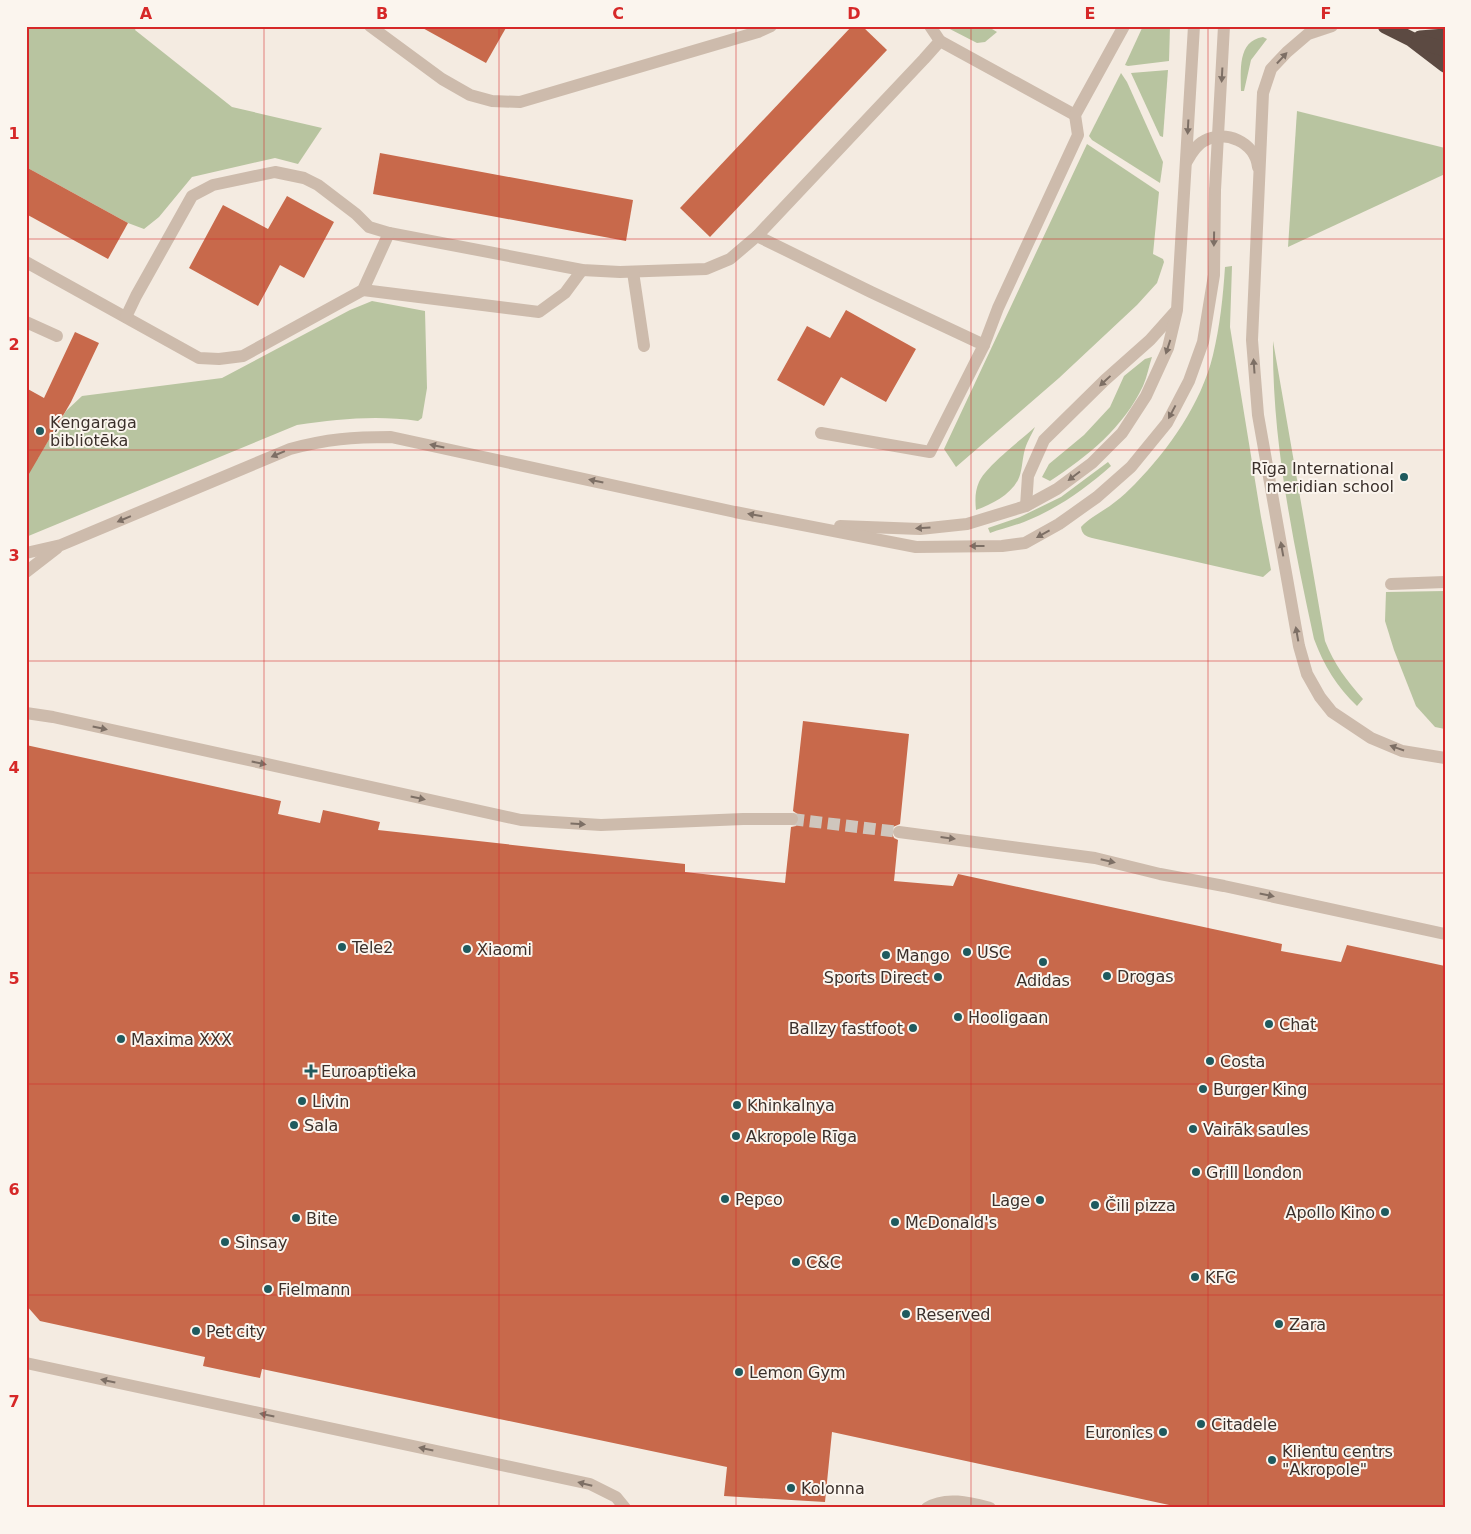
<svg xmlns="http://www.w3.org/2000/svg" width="1471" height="1534" font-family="'DejaVu Sans',sans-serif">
<rect width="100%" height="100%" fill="#f4ebe1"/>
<!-- green -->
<g fill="#b8c4a0">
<polygon points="26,26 137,26 135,30 232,107 322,128 298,164 275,158 192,177 159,217 144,229 128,223 26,167"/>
<polygon points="944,26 987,26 997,32 985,42 977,43"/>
<polygon points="1143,26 1170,26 1169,61 1128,66 1125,65"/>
<path d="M1263 37 1267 39 1251 60 1244 91H1241C1241 71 1237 41 1263 37Z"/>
<polygon points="1168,70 1163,137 1160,136 1131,73"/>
<polygon points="1121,73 1127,82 1163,162 1160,183 1092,140 1089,136"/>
<polygon points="1297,111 1445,148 1445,174 1288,247"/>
<polygon points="1087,144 1159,192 1153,254 1163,259 1164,262 1157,283 1137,305 1059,378 956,467 944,449"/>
<path d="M1232 266 1230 327 1261 517 1271 570 1263 577 1092 538C1085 536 1082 534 1081 527 1090 517 1104 511 1115 502 1122 497 1128 491 1135 484 1169 449 1201 404 1213 355 1220 326 1223 297 1225 267Z"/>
<path d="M372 301 425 311 427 388 422 418 418 421C376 415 339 419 297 425L26 537V451L38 458 66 411 82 396 222 378 350 310Z"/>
<path d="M1273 341 1325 641C1334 664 1347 681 1363 699L1357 706C1337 687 1324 666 1314 639 1293 541 1272 442 1273 341Z"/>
<path d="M1152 357C1149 366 1147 377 1143 386 1124 427 1087 457 1050 481L1042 477 1049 464 1084 435 1110 407 1124 376 1145 359Z"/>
<path d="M1035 427C1031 436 1026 443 1024 453 1022 462 1022 472 1018 480 1009 496 992 504 976 510 975 500 975 491 979 482 986 466 1021 440 1035 427Z"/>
<path d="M1108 462 1111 466C1085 489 1057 509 1024 522 1013 526 1001 529 990 533L988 528 1020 517 1061 497Z"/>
<polygon points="1445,591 1445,729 1435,727 1416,706 1394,650 1385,621 1386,592"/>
</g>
<!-- building -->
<g fill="#c8694b">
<polygon points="419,26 507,26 486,63"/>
<polygon points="852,26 862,26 887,50 710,237 680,208"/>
<polygon points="380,153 633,200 626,241 373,194"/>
<polygon points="26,167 128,223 108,259 26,214"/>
<polygon points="287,196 334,222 304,278 280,265 258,306 189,268 223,205 268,229"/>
<polygon points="846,310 916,349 886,402 841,377 824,406 777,380 807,326 830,338"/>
<polygon points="75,332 99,343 71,402 26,479 26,388 44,398"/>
<polygon points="803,721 909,734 900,824 893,827 891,831 894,838 898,840 894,881 953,886 958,874 1282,944 1281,951 1341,962 1347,945 1445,966 1445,1508 1183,1508 832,1432 825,1502 724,1496 727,1467 262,1369 260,1378 203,1366 205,1357 40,1321 26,1305 26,745 281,801 278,814 320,823 323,810 380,822 378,830 685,864 685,872 785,883 791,827 796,826 800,819 799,815 793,811"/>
</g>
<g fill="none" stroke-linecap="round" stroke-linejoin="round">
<!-- minor-tunnel -->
<polyline stroke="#cfc6bd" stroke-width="12" stroke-dasharray="12 6" stroke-linecap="butt" points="792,819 899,832"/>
<!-- minor -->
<g stroke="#cdbbac" stroke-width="12">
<polyline points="370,26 442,79 470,95 492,101 520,102 758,32 771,26"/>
<polyline points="1332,26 1308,34 1287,52 1271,69 1263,93 1252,340 1258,415 1299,646 1307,674 1320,697 1332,712 1371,738 1402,751 1445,758"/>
<polyline points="940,41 1075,115"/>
<path d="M1187 161C1191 154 1196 145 1204 141 1225 129 1255 142 1258 167"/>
<polyline points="757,236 871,292 984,345"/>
<polyline points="26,262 199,358 219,359 243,356 363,290 389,233 582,270 620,272 706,269 730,259 757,236 924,59 940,41 930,26"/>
<polyline points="633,272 644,346"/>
<polyline points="363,290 539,312 565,293 582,270"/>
<polyline points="126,317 136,296 192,196 213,185 275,172 304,178 318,185 356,214 369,227 389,233"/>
<polyline points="26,322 57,336"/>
<polyline points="821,433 930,452 984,345 998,308 1078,135 1075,115 1124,26"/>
<polyline points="1026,506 1028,476 1044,440 1105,380 1150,340 1175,312"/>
<polyline points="840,526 920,529 967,524 1026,506 1057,489 1092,463 1122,433 1146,396 1168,348 1177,310 1194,26"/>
<path d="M26 553 61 545 290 449C327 439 353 437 391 437L735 512 916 547 1002 546 1025 543 1059 524 1097 497 1131 467 1167 423 1189 381 1203 342 1214 275 1215 190"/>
<polyline points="26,572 57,548"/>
<polyline points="1391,584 1445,582"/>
<polyline points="26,713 53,717 521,820 601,825 743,819 792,819"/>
<polyline points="899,832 1095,858 1160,874 1224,886 1445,934"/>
<polyline points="26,1363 590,1484 616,1497 625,1508"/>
<path d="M927 1508C946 1496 971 1503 990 1508"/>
</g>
<!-- highway -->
<g stroke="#5c4a42" stroke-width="15">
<polyline points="1385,26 1411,39 1445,65"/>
<polyline points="1420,38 1445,36"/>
<polyline points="1419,42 1445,49"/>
</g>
<!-- minor-bridge -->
<polyline stroke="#cdbbac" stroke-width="12" points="1215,190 1224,26"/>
</g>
<!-- one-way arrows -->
<defs><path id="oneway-solid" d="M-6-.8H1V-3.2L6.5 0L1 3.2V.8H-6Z" transform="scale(1.25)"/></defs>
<g fill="#7d6f65">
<use href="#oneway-solid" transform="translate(1282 58) rotate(-47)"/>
<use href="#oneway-solid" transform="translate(1222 75) rotate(93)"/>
<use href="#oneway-solid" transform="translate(1188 127) rotate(93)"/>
<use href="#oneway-solid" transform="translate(1214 239) rotate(91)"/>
<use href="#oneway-solid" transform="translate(1168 347) rotate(108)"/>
<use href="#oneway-solid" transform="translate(1254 366) rotate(-94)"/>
<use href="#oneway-solid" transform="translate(1105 381) rotate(137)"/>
<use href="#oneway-solid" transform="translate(1172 412) rotate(118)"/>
<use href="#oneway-solid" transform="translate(437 446) rotate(-168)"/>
<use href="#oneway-solid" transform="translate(278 454) rotate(157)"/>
<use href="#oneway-solid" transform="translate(1074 476) rotate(143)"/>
<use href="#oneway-solid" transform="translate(596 481) rotate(-168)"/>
<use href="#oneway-solid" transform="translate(755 515) rotate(-170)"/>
<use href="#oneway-solid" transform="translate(124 519) rotate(157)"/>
<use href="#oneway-solid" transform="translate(923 528) rotate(176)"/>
<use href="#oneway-solid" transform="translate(1043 534) rotate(151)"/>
<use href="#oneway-solid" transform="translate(977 546) rotate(180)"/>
<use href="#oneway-solid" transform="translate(1282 549) rotate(-100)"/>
<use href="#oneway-solid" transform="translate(1297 634) rotate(-100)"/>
<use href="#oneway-solid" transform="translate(100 728) rotate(12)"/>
<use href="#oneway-solid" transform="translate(1397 748) rotate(-161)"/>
<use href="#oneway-solid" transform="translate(259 763) rotate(12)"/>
<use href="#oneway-solid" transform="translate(418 798) rotate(12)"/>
<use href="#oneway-solid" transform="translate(578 824) rotate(3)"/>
<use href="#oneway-solid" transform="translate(948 838) rotate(7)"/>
<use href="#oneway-solid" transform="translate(1108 861) rotate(13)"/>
<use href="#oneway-solid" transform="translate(1267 895) rotate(12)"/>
<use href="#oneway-solid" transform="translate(108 1381) rotate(-168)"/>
<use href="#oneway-solid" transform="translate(267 1415) rotate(-168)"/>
<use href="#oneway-solid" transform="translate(426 1449) rotate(-168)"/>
<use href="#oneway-solid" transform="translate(585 1484) rotate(-166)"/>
</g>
<!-- grid -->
<path fill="none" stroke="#d62828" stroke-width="1" stroke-opacity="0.55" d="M264 26V1508M499 26V1508M736 26V1508M971 26V1508M1208 26V1508M26 239H1445M26 450H1445M26 661H1445M26 873H1445M26 1084H1445M26 1295H1445"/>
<!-- markers -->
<g fill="#1f5a5e" stroke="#fbf5ee" stroke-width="2">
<circle cx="40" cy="431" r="5"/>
<circle cx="1404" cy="477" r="5"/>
<circle cx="342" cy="947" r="5"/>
<circle cx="467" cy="949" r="5"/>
<circle cx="967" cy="952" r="5"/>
<circle cx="886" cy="955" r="5"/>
<circle cx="1043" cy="962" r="5"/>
<circle cx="1107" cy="976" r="5"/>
<circle cx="938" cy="977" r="5"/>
<circle cx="958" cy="1017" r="5"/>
<circle cx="1269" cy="1024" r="5"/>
<circle cx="913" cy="1028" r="5"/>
<circle cx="121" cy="1039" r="5"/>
<circle cx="1210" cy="1061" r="5"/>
<path d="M308.5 1063.5h5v5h5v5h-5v5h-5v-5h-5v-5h5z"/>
<circle cx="1203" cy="1089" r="5"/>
<circle cx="302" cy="1101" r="5"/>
<circle cx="737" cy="1105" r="5"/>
<circle cx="294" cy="1125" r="5"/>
<circle cx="1193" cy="1129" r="5"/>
<circle cx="736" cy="1136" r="5"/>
<circle cx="1196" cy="1172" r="5"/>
<circle cx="725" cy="1199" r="5"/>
<circle cx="1040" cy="1200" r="5"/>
<circle cx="1095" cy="1205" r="5"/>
<circle cx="1385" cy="1212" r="5"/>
<circle cx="296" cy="1218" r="5"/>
<circle cx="895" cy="1222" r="5"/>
<circle cx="225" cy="1242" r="5"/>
<circle cx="796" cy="1262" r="5"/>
<circle cx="1195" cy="1277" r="5"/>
<circle cx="268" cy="1289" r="5"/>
<circle cx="906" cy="1314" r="5"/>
<circle cx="1279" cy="1324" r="5"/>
<circle cx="196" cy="1331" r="5"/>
<circle cx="739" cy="1372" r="5"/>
<circle cx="1201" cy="1424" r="5"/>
<circle cx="1163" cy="1432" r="5"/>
<circle cx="1272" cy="1460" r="5"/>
<circle cx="791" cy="1488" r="5"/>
</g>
<g text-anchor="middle" stroke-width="4" stroke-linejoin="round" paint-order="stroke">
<!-- poi labels -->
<g font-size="16" fill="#3b302b" stroke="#fbf5ee" text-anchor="start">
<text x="50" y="428">Ķengaraga<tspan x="50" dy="18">bibliotēka</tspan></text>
<text x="1394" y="474" text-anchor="end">Rīga International<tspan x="1394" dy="18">meridian school</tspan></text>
<text x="352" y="953">Tele2</text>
<text x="477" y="955">Xiaomi</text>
<text x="977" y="958">USC</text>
<text x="896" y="961">Mango</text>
<text x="1117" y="982">Drogas</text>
<text x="928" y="983" text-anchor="end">Sports Direct</text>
<text x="1043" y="986" text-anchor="middle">Adidas</text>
<text x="968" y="1023">Hooligaan</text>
<text x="1279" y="1030">Chat</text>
<text x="903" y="1034" text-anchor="end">Ballzy fastfoot</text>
<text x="131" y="1045">Maxima XXX</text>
<text x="1220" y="1067">Costa</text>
<text x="321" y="1077">Euroaptieka</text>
<text x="1213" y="1095">Burger King</text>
<text x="312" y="1107">Livin</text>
<text x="747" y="1111">Khinkalnya</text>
<text x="304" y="1131">Sala</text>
<text x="1203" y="1135">Vairāk saules</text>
<text x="746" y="1142">Akropole Rīga</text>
<text x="1206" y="1178">Grill London</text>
<text x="735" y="1205">Pepco</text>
<text x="1030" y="1206" text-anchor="end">Lage</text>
<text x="1105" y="1211">Čili pizza</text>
<text x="1375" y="1218" text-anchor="end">Apollo Kino</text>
<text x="306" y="1224">Bite</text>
<text x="905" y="1228">McDonald's</text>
<text x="235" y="1248">Sinsay</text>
<text x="806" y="1268">C&amp;C</text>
<text x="1205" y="1283">KFC</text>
<text x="278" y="1295">Fielmann</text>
<text x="916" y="1320">Reserved</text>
<text x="1289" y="1330">Zara</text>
<text x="206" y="1337">Pet city</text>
<text x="749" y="1378">Lemon Gym</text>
<text x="1211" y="1430">Citadele</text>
<text x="1153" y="1438" text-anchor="end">Euronics</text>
<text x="1282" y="1457">Klientu centrs<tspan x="1282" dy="18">"Akropole"</tspan></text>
<text x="801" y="1494">Kolonna</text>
</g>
</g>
<!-- border -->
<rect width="1471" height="1534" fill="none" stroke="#fbf5ee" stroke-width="55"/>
<rect x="28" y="28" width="1416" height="1478" fill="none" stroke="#d62828" stroke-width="2"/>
<g font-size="16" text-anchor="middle" font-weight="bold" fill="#d62828">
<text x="146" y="19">A</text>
<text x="382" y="19">B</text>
<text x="618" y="19">C</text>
<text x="854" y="19">D</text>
<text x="1090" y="19">E</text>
<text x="1326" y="19">F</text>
<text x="14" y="139">1</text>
<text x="14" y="350">2</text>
<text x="14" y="561">3</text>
<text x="14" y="773">4</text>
<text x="14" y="984">5</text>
<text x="14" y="1195">6</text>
<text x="14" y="1407">7</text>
</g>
</svg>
